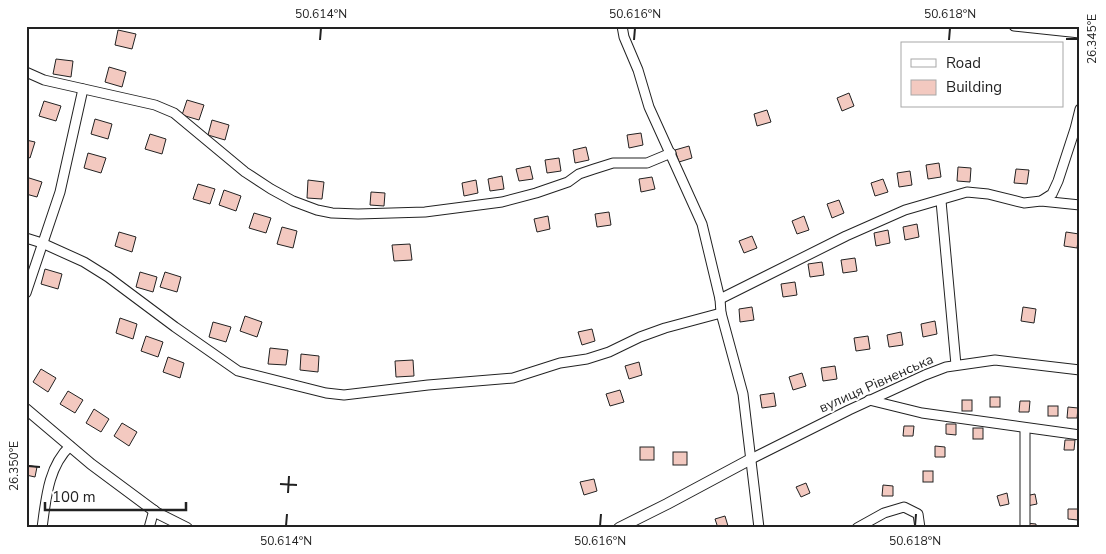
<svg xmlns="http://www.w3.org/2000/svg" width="1106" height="554" font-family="'Nunito Sans',sans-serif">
<rect width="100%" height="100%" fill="#fff"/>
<!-- building -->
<g fill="#f3c9c0" stroke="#222">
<polygon points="118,30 136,34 132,49 115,45"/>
<polygon points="56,59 73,61 71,77 53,74"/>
<polygon points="109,67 126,72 122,87 105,82"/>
<polygon points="849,93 854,106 842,111 837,98"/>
<polygon points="187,100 204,105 199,120 182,115"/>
<polygon points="44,101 61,106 56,121 39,116"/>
<polygon points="767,110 771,122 757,126 754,114"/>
<polygon points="95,119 112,124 108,139 91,134"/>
<polygon points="212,120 229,125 225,140 208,135"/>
<polygon points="641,133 643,145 629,148 627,135"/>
<polygon points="150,134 166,139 162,154 145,149"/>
<polygon points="26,140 35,142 30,158 26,156"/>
<polygon points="689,146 692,158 679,162 675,150"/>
<polygon points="586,147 589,160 575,163 573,150"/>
<polygon points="88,153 106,158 101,173 84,168"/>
<polygon points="559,158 561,171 547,173 545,160"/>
<polygon points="939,163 941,177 928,179 926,165"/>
<polygon points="530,166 533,179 519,181 516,169"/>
<polygon points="958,167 971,168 970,182 957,181"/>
<polygon points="1016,169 1029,170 1027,184 1014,183"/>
<polygon points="910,171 912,185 899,187 897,173"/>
<polygon points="502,176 504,189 490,191 488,179"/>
<polygon points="26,177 42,182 37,197 26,194"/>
<polygon points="652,177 655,189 641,192 639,179"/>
<polygon points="883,179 888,192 875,196 871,183"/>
<polygon points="308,180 324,182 322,199 307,198"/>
<polygon points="476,180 478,193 464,196 462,183"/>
<polygon points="198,184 215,189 210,204 193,199"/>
<polygon points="224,190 241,196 236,211 219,205"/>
<polygon points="371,192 385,193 384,206 370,205"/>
<polygon points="839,200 844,213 832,218 827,204"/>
<polygon points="609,212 611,225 597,227 595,214"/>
<polygon points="254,213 271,218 266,233 249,228"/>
<polygon points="548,216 550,229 537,232 534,219"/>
<polygon points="804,216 809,230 797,234 792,221"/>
<polygon points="917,224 919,237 905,240 903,227"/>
<polygon points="282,227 297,231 293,248 277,244"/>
<polygon points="888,230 890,243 876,246 874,233"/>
<polygon points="119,232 136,237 132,252 115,246"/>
<polygon points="1066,232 1079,234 1077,248 1064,246"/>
<polygon points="752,236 757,248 744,253 739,241"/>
<polygon points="410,244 412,260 394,261 392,245"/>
<polygon points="855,258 857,271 843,273 841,260"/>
<polygon points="822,262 824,275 810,277 808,264"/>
<polygon points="45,269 62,274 58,289 41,284"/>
<polygon points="140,272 157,277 153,292 136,287"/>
<polygon points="165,272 181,277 177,292 160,287"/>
<polygon points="795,282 797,295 783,297 781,284"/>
<polygon points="752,307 754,320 740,322 739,309"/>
<polygon points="1023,307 1036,309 1034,323 1021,321"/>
<polygon points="245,316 262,322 257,337 240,331"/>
<polygon points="120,318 137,324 133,339 116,333"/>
<polygon points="935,321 937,334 923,337 921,324"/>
<polygon points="213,322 231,327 226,342 209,337"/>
<polygon points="592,329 595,341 582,345 578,332"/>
<polygon points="901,332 903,345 889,347 887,335"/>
<polygon points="146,336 163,342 158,357 141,351"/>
<polygon points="868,336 870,349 856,351 854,338"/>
<polygon points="270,348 288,350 286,365 268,364"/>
<polygon points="301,354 319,356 318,372 300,370"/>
<polygon points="168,357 184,363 180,378 163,372"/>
<polygon points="413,360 414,376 396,377 395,361"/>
<polygon points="639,362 642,375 629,379 625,366"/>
<polygon points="835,366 837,379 823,381 821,368"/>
<polygon points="41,369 56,378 48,392 33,382"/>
<polygon points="802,373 806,386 793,390 789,377"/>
<polygon points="620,390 624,402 610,406 606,394"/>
<polygon points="68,391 83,400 75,413 60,404"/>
<polygon points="774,393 776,406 762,408 760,395"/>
<rect x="990" y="397" width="10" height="10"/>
<rect x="962" y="400" width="10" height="11"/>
<polygon points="1020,401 1030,401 1029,412 1019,412"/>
<rect x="1048" y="406" width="10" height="10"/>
<polygon points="1068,407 1078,408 1077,418 1067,418"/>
<polygon points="94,409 109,419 101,432 86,423"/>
<polygon points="122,423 137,432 129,446 114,436"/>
<polygon points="946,424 956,424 956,435 946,434"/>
<polygon points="904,426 914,426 913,436 903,436"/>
<rect x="973" y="428" width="10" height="11"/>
<polygon points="1065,440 1075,440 1074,450 1064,450"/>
<polygon points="935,446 945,447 945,457 935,457"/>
<rect x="640" y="447" width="14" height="13"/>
<rect x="673" y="452" width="14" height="13"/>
<polygon points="26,465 37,467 35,477 26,475"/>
<rect x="923" y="471" width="10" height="11"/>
<polygon points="594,479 597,491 584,495 580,482"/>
<polygon points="806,483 810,493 801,497 796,487"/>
<polygon points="883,485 893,486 893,496 882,496"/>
<polygon points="1007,493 1009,504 1000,506 997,496"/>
<polygon points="1035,494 1037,504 1027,506 1025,496"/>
<polygon points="1068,509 1079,509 1078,520 1068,519"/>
<polygon points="725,516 728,526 718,528 715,519"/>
<polygon points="1026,523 1036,524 1036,528 1026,528"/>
</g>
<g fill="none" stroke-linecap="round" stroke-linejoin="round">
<!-- minor casing -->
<g stroke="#222" stroke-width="11">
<g id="minor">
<polyline points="622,26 624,37 638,70 649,107 702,224 720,299 721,313"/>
<polyline points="1014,26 1080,33"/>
<polyline points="26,72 44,80 155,105 174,113 245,172 271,189 293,201 317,210 332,213 358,214 425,212 502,202 536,193 568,182 579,174 594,169 613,163 647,163 671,153"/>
<polyline points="941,201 956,365"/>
<polyline points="1041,201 1080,205"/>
<polyline points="26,238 42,243 84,262 108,277 175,327 238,371 326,393 344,395 428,385 513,378 560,363 587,359 609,352 640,337 665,328 721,313 743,394 759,528"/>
<polyline points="26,293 60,192 83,89"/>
<polyline points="720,299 846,236 905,210 967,192 988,194 1024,203 1041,201 1052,194 1058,181 1075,129 1080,109"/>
<polyline points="869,400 922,413 1080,435"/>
<polyline points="1025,428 1025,528"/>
<polyline points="751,459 849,410 925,375 946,367 995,360 1080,370"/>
<path d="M42 528C46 499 48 467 70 446"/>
<polyline points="149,528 154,510"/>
<polyline points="857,528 884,513 904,507 918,514 920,528"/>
</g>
</g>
<!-- tertiary casing -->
<g stroke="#222" stroke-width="12">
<g id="tertiary">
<polyline points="26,409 91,464 157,513 187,528"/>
<polyline points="619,528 667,504 751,459"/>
</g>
</g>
<!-- minor -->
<use href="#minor" stroke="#fff" stroke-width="9"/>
<!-- tertiary -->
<use href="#tertiary" stroke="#fff" stroke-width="10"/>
</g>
<!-- ticks -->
<path fill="none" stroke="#222" stroke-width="2" d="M1066 39H1078M320 40 321 28M634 40 635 28M949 40 950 28M28 466 40 467M280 484 297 485M288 493 289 476M286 526 287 514M600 526 601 514M915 526 916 514"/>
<g text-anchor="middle" stroke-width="4" stroke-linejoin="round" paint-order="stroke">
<!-- street labels -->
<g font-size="14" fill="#222" stroke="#fff">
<text transform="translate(876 383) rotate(-24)" y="5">вулиця Рівненська</text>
</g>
</g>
<!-- border -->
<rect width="1106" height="554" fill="none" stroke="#ffffff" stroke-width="55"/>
<!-- legend -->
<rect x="901" y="42" width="162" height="65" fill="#ffffff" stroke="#a7a7a7"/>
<rect x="911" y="59" width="25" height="8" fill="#ffffff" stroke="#a7a7a7"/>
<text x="946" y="68" font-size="15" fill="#222222">Road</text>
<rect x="911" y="80" width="25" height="15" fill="#f3c9c0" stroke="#a7a7a7"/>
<text x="946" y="92" font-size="15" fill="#222222">Building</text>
<!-- scale -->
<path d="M45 502v8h141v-8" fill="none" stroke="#222222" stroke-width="2.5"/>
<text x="52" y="502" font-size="15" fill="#222222" stroke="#ffffff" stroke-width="4" paint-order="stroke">100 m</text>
<rect x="28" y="28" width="1050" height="498" fill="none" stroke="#222" stroke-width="2"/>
<g font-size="12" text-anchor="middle" fill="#222">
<text x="321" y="18">50.614°N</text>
<text x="635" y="18">50.616°N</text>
<text x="950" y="18">50.618°N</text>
<text transform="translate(1092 39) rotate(-90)" y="4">26.345°E</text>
<text transform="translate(14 466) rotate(-90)" y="4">26.350°E</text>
<text x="286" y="545">50.614°N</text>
<text x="600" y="545">50.616°N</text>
<text x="915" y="545">50.618°N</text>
</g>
</svg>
